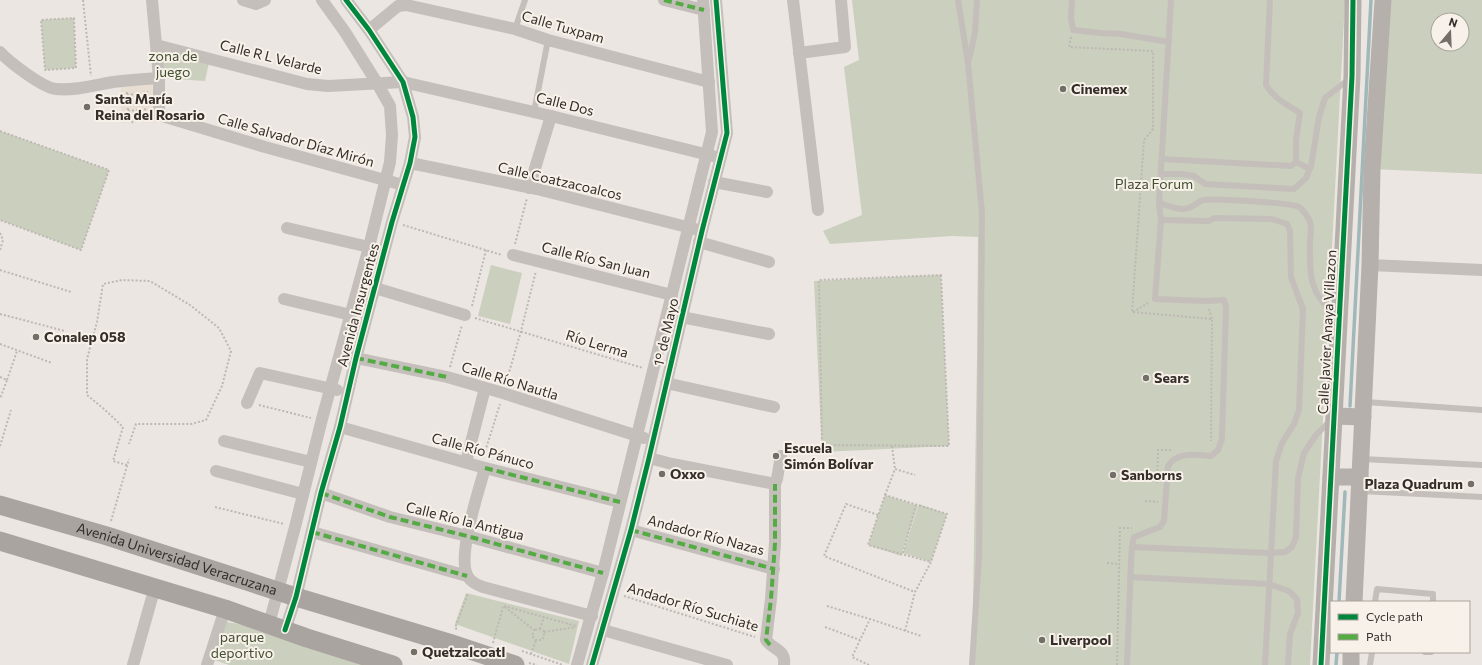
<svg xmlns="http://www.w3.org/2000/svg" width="1482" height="665" font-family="Commissioner,sans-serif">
<rect width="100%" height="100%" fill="#ebe6e1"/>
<!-- green -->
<g fill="#cbcfbd" fill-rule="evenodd">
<polygon points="852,0 1345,0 1310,665 972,665 977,359 978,237 952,236 830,244 823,231 862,215 844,67 859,60"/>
<path d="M1383 0H1482V174L1372 169ZM1438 20H1462V44H1438Z"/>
<polygon points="74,18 76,68 45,70 41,20"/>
<polygon points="156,45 210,58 205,81 159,78"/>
<polygon points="0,131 109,170 81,250 0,220"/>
<polygon points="491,265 522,273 510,324 478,316"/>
<polygon points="941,275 949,446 822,452 814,281"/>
<polygon points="885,495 918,506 901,556 868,545"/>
<polygon points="919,504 947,514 931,562 903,553"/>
<polygon points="466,593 579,621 569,664 455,624"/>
<polygon points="227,622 258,627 369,665 229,665 214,660"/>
</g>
<!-- plaza -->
<polygon fill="#e8dfd2" points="152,82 156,123 138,122 121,123 121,84"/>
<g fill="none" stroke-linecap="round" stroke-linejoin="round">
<!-- stream -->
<g stroke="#a0b8ba" stroke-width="3.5">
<polyline points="1350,406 1371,0"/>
<polyline points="1339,602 1345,492"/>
<polyline points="1336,665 1337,652"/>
</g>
<!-- path -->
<g stroke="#bdb8b3" stroke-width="2" stroke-dasharray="2 2" stroke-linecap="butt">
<polyline points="83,0 91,76"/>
<polygon points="74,18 76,68 45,70 41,20"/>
<polyline points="1071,37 1069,47 1153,51 1153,129 1144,140 1132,312 1212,319 1211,441"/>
<polyline points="127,92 128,111 131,123 138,118 149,116"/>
<polyline points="127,95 148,92"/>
<polyline points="128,105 148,100"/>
<polyline points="128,111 148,109"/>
<polyline points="0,131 109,170 81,250 0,220"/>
<polyline points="1132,182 1141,183"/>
<polyline points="403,225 502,255"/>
<polyline points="0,233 3,240 0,250"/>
<polyline points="515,244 527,198"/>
<polyline points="0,270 71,292"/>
<polygon points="941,275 949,446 822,445 819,280"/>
<polyline points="472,306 486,250"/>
<polyline points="1209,309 1212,319"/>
<polyline points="1133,312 1148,303"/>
<polyline points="0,314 65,331"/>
<polyline points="475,318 643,368"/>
<polyline points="0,344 52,363"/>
<polyline points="450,367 462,325"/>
<polyline points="0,377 7,380 0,399"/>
<polyline points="7,380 17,351"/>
<polyline points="506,383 521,331 536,271"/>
<polyline points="259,405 311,418"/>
<polyline points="0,446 11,410"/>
<polyline points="892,446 895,469"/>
<polyline points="484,455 500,404"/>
<polyline points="127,465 113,461 123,427 104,409 87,395 87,359 97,322 103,284 122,280 150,281 190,305 219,328 231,351 222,386 206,420 191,424 136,424 129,444"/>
<polyline points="1157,483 1158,450 1173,450"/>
<polyline points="885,495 895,469 915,475"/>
<polyline points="1145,501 1158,502"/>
<polyline points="215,507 284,524"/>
<polyline points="878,515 846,504 824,556 915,592"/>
<polyline points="111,521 129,459"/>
<polyline points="903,553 916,504"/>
<polyline points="1107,563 1119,564"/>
<polyline points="624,596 755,637"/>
<polyline points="504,606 576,626"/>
<polyline points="827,606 870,619"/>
<polyline points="505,607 534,630 532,636 536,640 542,640 544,636 544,631 540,629 534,630 539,629"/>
<polyline points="825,627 860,640"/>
<polyline points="457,629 455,628 468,593"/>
<polyline points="540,629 544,617"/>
<polyline points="905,631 915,592 931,562 868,545 885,495 947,514 931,562"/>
<polyline points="544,632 576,627"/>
<polyline points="493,643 503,607"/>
<polyline points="522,651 563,665"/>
<polyline points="531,654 536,640"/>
<polyline points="529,663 537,665"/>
<polyline points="869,665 852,657 870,619 921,636"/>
<polyline points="1117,665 1120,528 1132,528"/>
</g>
<!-- lane -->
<g stroke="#c4bfbb" stroke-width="6">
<polyline points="958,0 968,63 982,213 979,557 972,665"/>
<polyline points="1072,0 1071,18 1073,30 1101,33 1121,34 1169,42"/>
<polyline points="515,29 525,0"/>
<polyline points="969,59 975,33 977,0"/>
<polyline points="534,112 548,40"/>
<path d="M1162 159 1291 166 1296 162V140L1300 113C1288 105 1273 98 1266 85L1270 0"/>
<polyline points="1296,162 1310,169"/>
<polyline points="1161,174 1182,174 1194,176 1205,184 1294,189 1306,178 1311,166 1319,117 1325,98 1349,79"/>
<path d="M1159 203C1166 205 1175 209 1183 209 1196 208 1196 201 1204 200 1214 198 1292 203 1299 207 1303 210 1308 217 1310 222 1312 228 1310 237 1310 243 1310 279 1309 291 1336 317"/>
<polyline points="1161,220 1209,221 1214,218 1272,219 1287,224 1290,231 1291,277 1303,309 1299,410 1294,424 1282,443 1276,461 1265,665"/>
<polyline points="1365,402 1482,410"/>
<polyline points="1362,459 1482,465"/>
<polyline points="1360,491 1482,497"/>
<polyline points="1132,547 1270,553 1285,552 1292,547 1296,537 1298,478 1304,453 1316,435 1330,421"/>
<polyline points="1130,577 1269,584 1289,591 1297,599 1298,613 1290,634 1288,665"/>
<polyline points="1375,602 1377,589 1433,594 1433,602"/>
<polyline points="1425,652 1431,652"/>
<path d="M1127 665 1131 562 1132 547 1134 537 1160 527 1164 521 1168 466C1177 451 1197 455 1211 456L1218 450 1222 439 1226 307 1224 300 1206 301 1155 299 1161 220 1159 203 1171 0"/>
<polyline points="1370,665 1372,652"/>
</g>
<!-- street -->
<g stroke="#c4bfbb" stroke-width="12">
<polyline points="152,0 159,78 159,115 265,147 403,185"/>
<polyline points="243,0 256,4 265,0"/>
<polyline points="664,0 704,10"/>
<polyline points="793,0 818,210"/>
<polyline points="369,30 398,6 406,5 515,29 548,40 709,82"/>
<polyline points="156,45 307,84 328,86 403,82 551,116 713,156"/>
<path d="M0 52C9 62 43 88 56 89 75 91 95 85 113 82 129 80 144 79 159 78"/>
<polyline points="799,53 845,47 841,0"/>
<polyline points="410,163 537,189 695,229"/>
<polyline points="714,182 767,192"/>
<polyline points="529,188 551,116"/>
<polyline points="287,228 369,247"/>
<polyline points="699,242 769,262"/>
<polyline points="513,255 672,295"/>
<polyline points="1370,265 1482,270"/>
<polyline points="375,288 465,315"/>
<polyline points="284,299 351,315"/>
<polyline points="681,317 769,334"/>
<polyline points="356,358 447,377 503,393 644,438"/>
<polyline points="666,383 774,407"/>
<polyline points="247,403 260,373 337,390"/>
<polyline points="340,427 485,468 620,502"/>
<polyline points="224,441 311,462"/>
<polyline points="649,458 672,464 775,484 777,479 781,456"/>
<polyline points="466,462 485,388"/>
<path d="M485 468C479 490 456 558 468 577 472 583 477 585 483 587L592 616"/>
<polyline points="216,471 303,494"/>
<path d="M775 484V543L771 599 766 640C774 651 786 649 784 665"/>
<polyline points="321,493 390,517 467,536 603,573"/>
<polyline points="631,530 774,569"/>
<polyline points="312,532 467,576"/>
<polyline points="269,624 295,527 322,419 369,247 390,162 392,135 390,106 377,83 345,32 322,0"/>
<polyline points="285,630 296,597 321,493 340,427 356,358 392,222 410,163 415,137 413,117 403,82 369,30 346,0"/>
<polyline points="603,630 727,665"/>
<polyline points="133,665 155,587"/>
<polyline points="207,665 225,609"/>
<polyline points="577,665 603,573 712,132 703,0"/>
<polyline points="592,665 631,530 649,458 702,231 727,133 716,0"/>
</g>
<!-- secondary -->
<g stroke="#b5b0ab" stroke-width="17">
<polyline points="1335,416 1363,417"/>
<polyline points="1331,477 1360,477"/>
<polyline points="1354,602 1370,265 1372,169 1383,0"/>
<polyline points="1321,665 1352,76 1353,0"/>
<polyline points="1351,665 1351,652"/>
</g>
<!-- primary -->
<g stroke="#a9a49f" stroke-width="19">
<path id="s1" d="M0 505 107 536 296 597 449 643 515 665"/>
<polyline points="0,541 225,609 307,638 393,665"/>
</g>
<!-- quiet -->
<g stroke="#54ab44" stroke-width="4" stroke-dasharray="8 4" stroke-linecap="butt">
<polyline points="664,0 704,10"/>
<polyline points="356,358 447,377"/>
<polyline points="485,468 620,502"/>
<polyline points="321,493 390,517 467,536 603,573"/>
<polyline points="631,530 774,569"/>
<polyline points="312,532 467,576"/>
<polyline points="770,645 766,640 771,599 775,543 775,484"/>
</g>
<!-- cycleway casing -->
<g stroke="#f7f1e9" stroke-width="8">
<g id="cycleway">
<polyline points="285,630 296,597 321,493 340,427 356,358 392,222 410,163 415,137 413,117 403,82 369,30 346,0"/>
<polyline points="592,665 631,530 649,458 702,231 727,133 716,0"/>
<polyline points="1321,665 1352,76 1353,0"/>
</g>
</g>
<!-- cycleway -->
<use href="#cycleway" stroke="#00873e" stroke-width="5"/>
</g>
<!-- markers -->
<g fill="#746e69" stroke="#f7f1e9" stroke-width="1.5">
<circle cx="1063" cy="89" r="4"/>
<circle cx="87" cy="107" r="4"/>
<circle cx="36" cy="337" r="4"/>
<circle cx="1146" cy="378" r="4"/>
<circle cx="776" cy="456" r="4"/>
<circle cx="662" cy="474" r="4"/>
<circle cx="1113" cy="475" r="4"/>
<circle cx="1471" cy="484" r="4"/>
<circle cx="1042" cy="640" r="4"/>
<circle cx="414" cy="652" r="4"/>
</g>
<g text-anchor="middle" stroke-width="4" stroke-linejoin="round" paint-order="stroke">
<!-- street labels -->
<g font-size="14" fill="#342d29" stroke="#f7f1e9">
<text transform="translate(563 27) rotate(16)" y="5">Calle Tuxpam</text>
<text transform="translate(271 57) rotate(14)" y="5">Calle R L Velarde</text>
<text transform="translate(565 104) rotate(14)" y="5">Calle Dos</text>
<text transform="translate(296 140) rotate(16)" y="5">Calle Salvador Díaz Mirón</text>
<text transform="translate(560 181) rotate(13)" y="5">Calle Coatzacoalcos</text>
<text transform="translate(596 260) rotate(14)" y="5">Calle Río San Juan</text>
<text transform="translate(358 305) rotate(-75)" y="5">Avenida Insurgentes</text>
<text transform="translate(666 332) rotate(-77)" y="5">1° de Mayo</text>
<text transform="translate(1327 332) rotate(-87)" y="5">Calle Javier Anaya Villazon</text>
<text transform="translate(597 344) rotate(17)" y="5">Río Lerma</text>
<text transform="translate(510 381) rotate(17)" y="5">Calle Río Nautla</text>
<text transform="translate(483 451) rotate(15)" y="5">Calle Río Pánuco</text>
<text transform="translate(465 521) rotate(14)" y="5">Calle Río la Antigua</text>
<text transform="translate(706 535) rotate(15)" y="5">Andador Río Nazas</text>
<text dy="5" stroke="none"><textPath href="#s1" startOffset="185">Avenida Universidad Veracruzana</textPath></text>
<text transform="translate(693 607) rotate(17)" y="5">Andador Río Suchiate</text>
</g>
<!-- park labels -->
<g font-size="14" fill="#424f30" stroke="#f7f1e9">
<text x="173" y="61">zona de<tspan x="173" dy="16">juego</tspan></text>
<text x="1154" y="189">Plaza Forum</text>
<text x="242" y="642">parque<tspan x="242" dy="16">deportivo</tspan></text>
</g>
<!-- poi labels -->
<g font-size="14" font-weight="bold" fill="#342d29" stroke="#f7f1e9" text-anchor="start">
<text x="1071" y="94">Cinemex</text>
<text x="95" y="104">Santa María<tspan x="95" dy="16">Reina del Rosario</tspan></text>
<text x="44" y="342">Conalep 058</text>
<text x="1154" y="383">Sears</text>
<text x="784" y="453">Escuela<tspan x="784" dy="16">Simón Bolívar</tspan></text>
<text x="670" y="479">Oxxo</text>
<text x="1121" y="480">Sanborns</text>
<text x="1463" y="489" text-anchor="end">Plaza Quadrum</text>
<text x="1050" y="645">Liverpool</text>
<text x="422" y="657">Quetzalcoatl</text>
</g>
</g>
<!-- legend -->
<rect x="1330" y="601" width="140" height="52" fill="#f7f1e9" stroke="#a9a39c"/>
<rect x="1338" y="614" width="20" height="6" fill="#00873e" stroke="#a9a39c"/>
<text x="1366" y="621" font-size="12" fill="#342d29">Cycle path</text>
<rect x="1338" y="634" width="20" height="6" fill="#54ab44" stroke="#a9a39c"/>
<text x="1366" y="641" font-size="12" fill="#342d29">Path</text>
<!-- north arrow -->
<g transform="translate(1450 32) rotate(19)"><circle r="19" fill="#f7f1e9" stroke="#a9a39c"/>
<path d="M0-3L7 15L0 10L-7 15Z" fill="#746e69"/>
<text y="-6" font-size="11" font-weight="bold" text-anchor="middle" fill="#342d29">N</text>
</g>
</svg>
